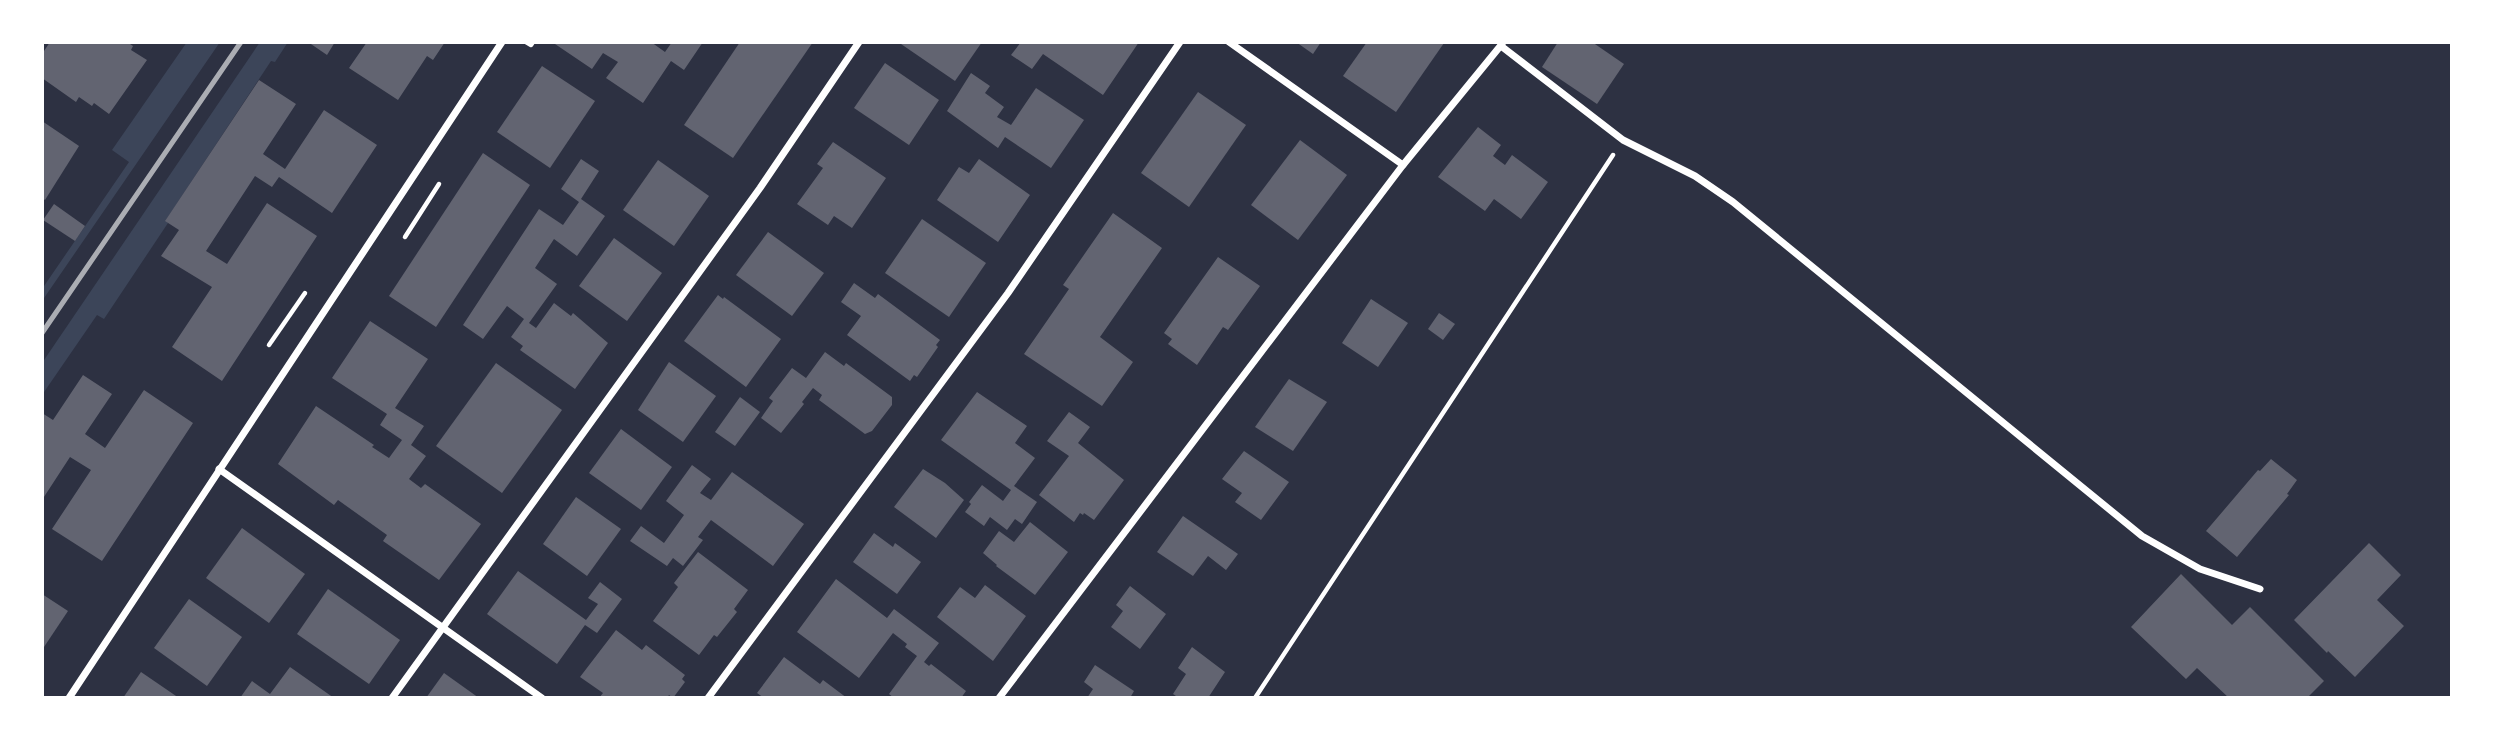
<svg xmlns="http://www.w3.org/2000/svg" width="2494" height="740" font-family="'Source Sans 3',sans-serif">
<rect width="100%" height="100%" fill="#2d3142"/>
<!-- green -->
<g fill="#3c4559">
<polygon points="187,42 220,42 42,301 42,289 129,162 112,150"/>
<polygon points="260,42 288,42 275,62 271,61 166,220 168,223 104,319 97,315 42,395 42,363"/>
</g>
<!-- building -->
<g fill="#626471">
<polygon points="50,42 127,42 133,46 131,50 147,60 109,114 94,103 92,106 79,97 76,102 42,78 42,54"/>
<polygon points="308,42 335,42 327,55"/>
<polygon points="367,42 445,42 433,60 427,56 398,100 349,68"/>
<polygon points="556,42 651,42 665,52 672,42 703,42 684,70 671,61 643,103 606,78 618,62 603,53 592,69 555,44"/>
<polygon points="740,42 813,42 733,158 684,125"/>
<polygon points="902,42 982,42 955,81 901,44"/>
<polygon points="1021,42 1139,42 1103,95 1043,54 1032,69 1011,55"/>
<polygon points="1296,42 1321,42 1313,54"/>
<polygon points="1367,42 1442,42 1444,43 1396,112 1343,76"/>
<polygon points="1558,42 1592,42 1624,64 1597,104 1542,67"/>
<polygon points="885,63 939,100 909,145 854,108"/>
<polygon points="542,66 595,101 550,168 497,132"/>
<polygon points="971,73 990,86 985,93 1004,107 997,117 1011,125 1036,88 1084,120 1051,168 1005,137 998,148 947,111"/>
<polygon points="259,80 296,104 263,154 285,169 324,110 377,145 332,213 279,177 272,187 255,176 206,251 227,264 267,203 317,236 222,381 172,347 212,287 161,256 179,230 165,221"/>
<polygon points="1198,92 1246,125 1189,207 1141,173"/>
<polygon points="42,121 79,146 45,200 42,198"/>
<polygon points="1478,127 1501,145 1493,156 1505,165 1512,155 1548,182 1521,219 1494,199 1485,211 1438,177"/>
<polygon points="1300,140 1347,175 1298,240 1251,205"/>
<polygon points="833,142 886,178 852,228 834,216 828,225 797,204 823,168 817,164"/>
<polygon points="483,153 530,185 436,327 389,296"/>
<polygon points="581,159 599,171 581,199 605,216 577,256 554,239 535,268 557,284 529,323 536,328 554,303 571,316 573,313 608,343 575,389 520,350 523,346 511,337 524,319 507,306 483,339 463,325 539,209 563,225 579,202 561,189"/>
<polygon points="979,159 1030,195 998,242 937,200 959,167 969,173"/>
<polygon points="658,160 709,196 674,246 623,210"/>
<polygon points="54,204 85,226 75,241 43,220"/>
<polygon points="1113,213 1162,248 1100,337 1133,362 1102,406 1024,354 1069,289 1063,285"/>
<polygon points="922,219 986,263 949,317 885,273"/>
<polygon points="768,232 824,273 792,316 736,275"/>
<polygon points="614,238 662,273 627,321 579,286"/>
<polygon points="1218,257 1260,286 1228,330 1223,327 1197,365 1168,344 1172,339 1164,333"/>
<polygon points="854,283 875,298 878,294 940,340 936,345 938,347 917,377 914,375 910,381 847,335 861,316 841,302"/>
<polygon points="718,295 723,299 724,297 781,339 746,387 684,341"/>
<polygon points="1371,299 1408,323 1378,367 1342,343"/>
<polygon points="1439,313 1455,324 1443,340 1428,329"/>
<polygon points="370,321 428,359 395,408 424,426 411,445 426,456 409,479 421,488 425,484 481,524 439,580 383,541 387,535 338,500 334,505 278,464 316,406 374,445 372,447 389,458 402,440 380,425 387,414 332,378"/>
<polygon points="825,352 844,366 846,363 892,397 892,405 872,431 865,434 819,400 822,395 813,388 802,402 804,404 781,433 761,418 773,401 769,398 792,368 806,378"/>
<polygon points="669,362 716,396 683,442 638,410"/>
<polygon points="496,363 562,410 502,493 436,446"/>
<polygon points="83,375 112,394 85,434 105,448 144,390 193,423 102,561 52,529 91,470 70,457 42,500 42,413 53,420"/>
<polygon points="1289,379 1327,402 1293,451 1255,427"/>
<polygon points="977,392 1027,426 1015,443 1035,458 1014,486 1037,502 1022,524 1015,519 1007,530 990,517 984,526 965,512 971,504 969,502 982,485 1003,501 1011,490 941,440"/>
<polygon points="740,397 760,412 735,446 715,432"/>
<polygon points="1069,412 1090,427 1078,443 1124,480 1094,520 1084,513 1083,515 1080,513 1074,522 1039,495 1069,456 1047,441"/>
<polygon points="621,429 672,467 641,510 589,473"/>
<polygon points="1244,451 1289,482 1261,520 1235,502 1242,493 1222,479"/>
<polygon points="2271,459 2297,480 2287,494 2289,495 2237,557 2206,531 2258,470 2260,471"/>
<polygon points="692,465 711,479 700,493 711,500 732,472 804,524 773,566 711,520 698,537 703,540 683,566 673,558 667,566 630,541 641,526 664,543 684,515 666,501"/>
<polygon points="923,469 945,483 964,500 936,538 894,507"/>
<polygon points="576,497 621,529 587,576 543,544"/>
<polygon points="1183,516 1238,554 1226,570 1208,556 1193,576 1157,552"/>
<polygon points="1030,522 1068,552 1035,595 996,566 997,565 983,553 999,531 1014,542"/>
<polygon points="242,528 305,574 269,623 206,578"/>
<polygon points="874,533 893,547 895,543 921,562 897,594 853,562"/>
<polygon points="2369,543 2401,575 2377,600 2404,626 2355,677 2328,651 2327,653 2294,620"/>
<polygon points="698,552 748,590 734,609 737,612 717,637 714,635 699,655 653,621 678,587 674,583"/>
<polygon points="518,571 586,620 598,604 588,598 600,582 622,599 597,633 585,625 557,664 487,614"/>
<polygon points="2181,574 2232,625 2250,607 2324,681 2307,698 2229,698 2197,668 2186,679 2131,627"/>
<polygon points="836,579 887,618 894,609 939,643 924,662 929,666 931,664 966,691 961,698 894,698 889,694 917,656 905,647 907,644 893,633 859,678 797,632"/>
<polygon points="985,585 1026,616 993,661 937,617 960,587 975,598"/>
<polygon points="1130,586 1166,614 1140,649 1111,627 1123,611 1116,605"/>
<polygon points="328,589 400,640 369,684 297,634"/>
<polygon points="42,594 68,611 42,650"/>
<polygon points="189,599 242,637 207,686 154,648"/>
<polygon points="616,630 642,650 646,645 685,675 682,679 685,682 673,698 669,695 667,698 599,698 603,693 580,677"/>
<polygon points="1192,647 1225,672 1208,698 1179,698 1173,694 1186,674 1178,668"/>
<polygon points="784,657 820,684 823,680 847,698 764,698 757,693"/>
<polygon points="1095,665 1134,691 1130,698 1087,698 1093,689 1084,682"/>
<polygon points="290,667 334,698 240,698 252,681 270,694"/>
<polygon points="141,672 179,698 123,698"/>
<polygon points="444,673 479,698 426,698"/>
</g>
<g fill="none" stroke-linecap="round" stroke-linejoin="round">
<!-- path -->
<g stroke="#fff" stroke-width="4.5">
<polyline points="526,42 531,45 533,42"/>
<polyline points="405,237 439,184"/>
<polyline points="269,345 305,293"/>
<polyline points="1255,698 1613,155"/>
</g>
<!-- minor -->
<g stroke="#fff" stroke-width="7">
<polyline points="1229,42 1403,165"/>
<polyline points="1501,46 1623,140 1695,176 1733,202 2142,536 2200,569 2260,589"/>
<polyline points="219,469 542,698"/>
<polyline points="69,698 502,42"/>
<polyline points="392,698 760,188 859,42"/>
<polyline points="708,698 1008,293 1180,42"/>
<polyline points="999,698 1403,165 1502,44"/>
</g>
<!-- rail -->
<polyline stroke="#abadb3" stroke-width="5" points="42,333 241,42"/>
</g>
<!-- border -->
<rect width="2494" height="740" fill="none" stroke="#ffffff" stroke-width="88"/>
</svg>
